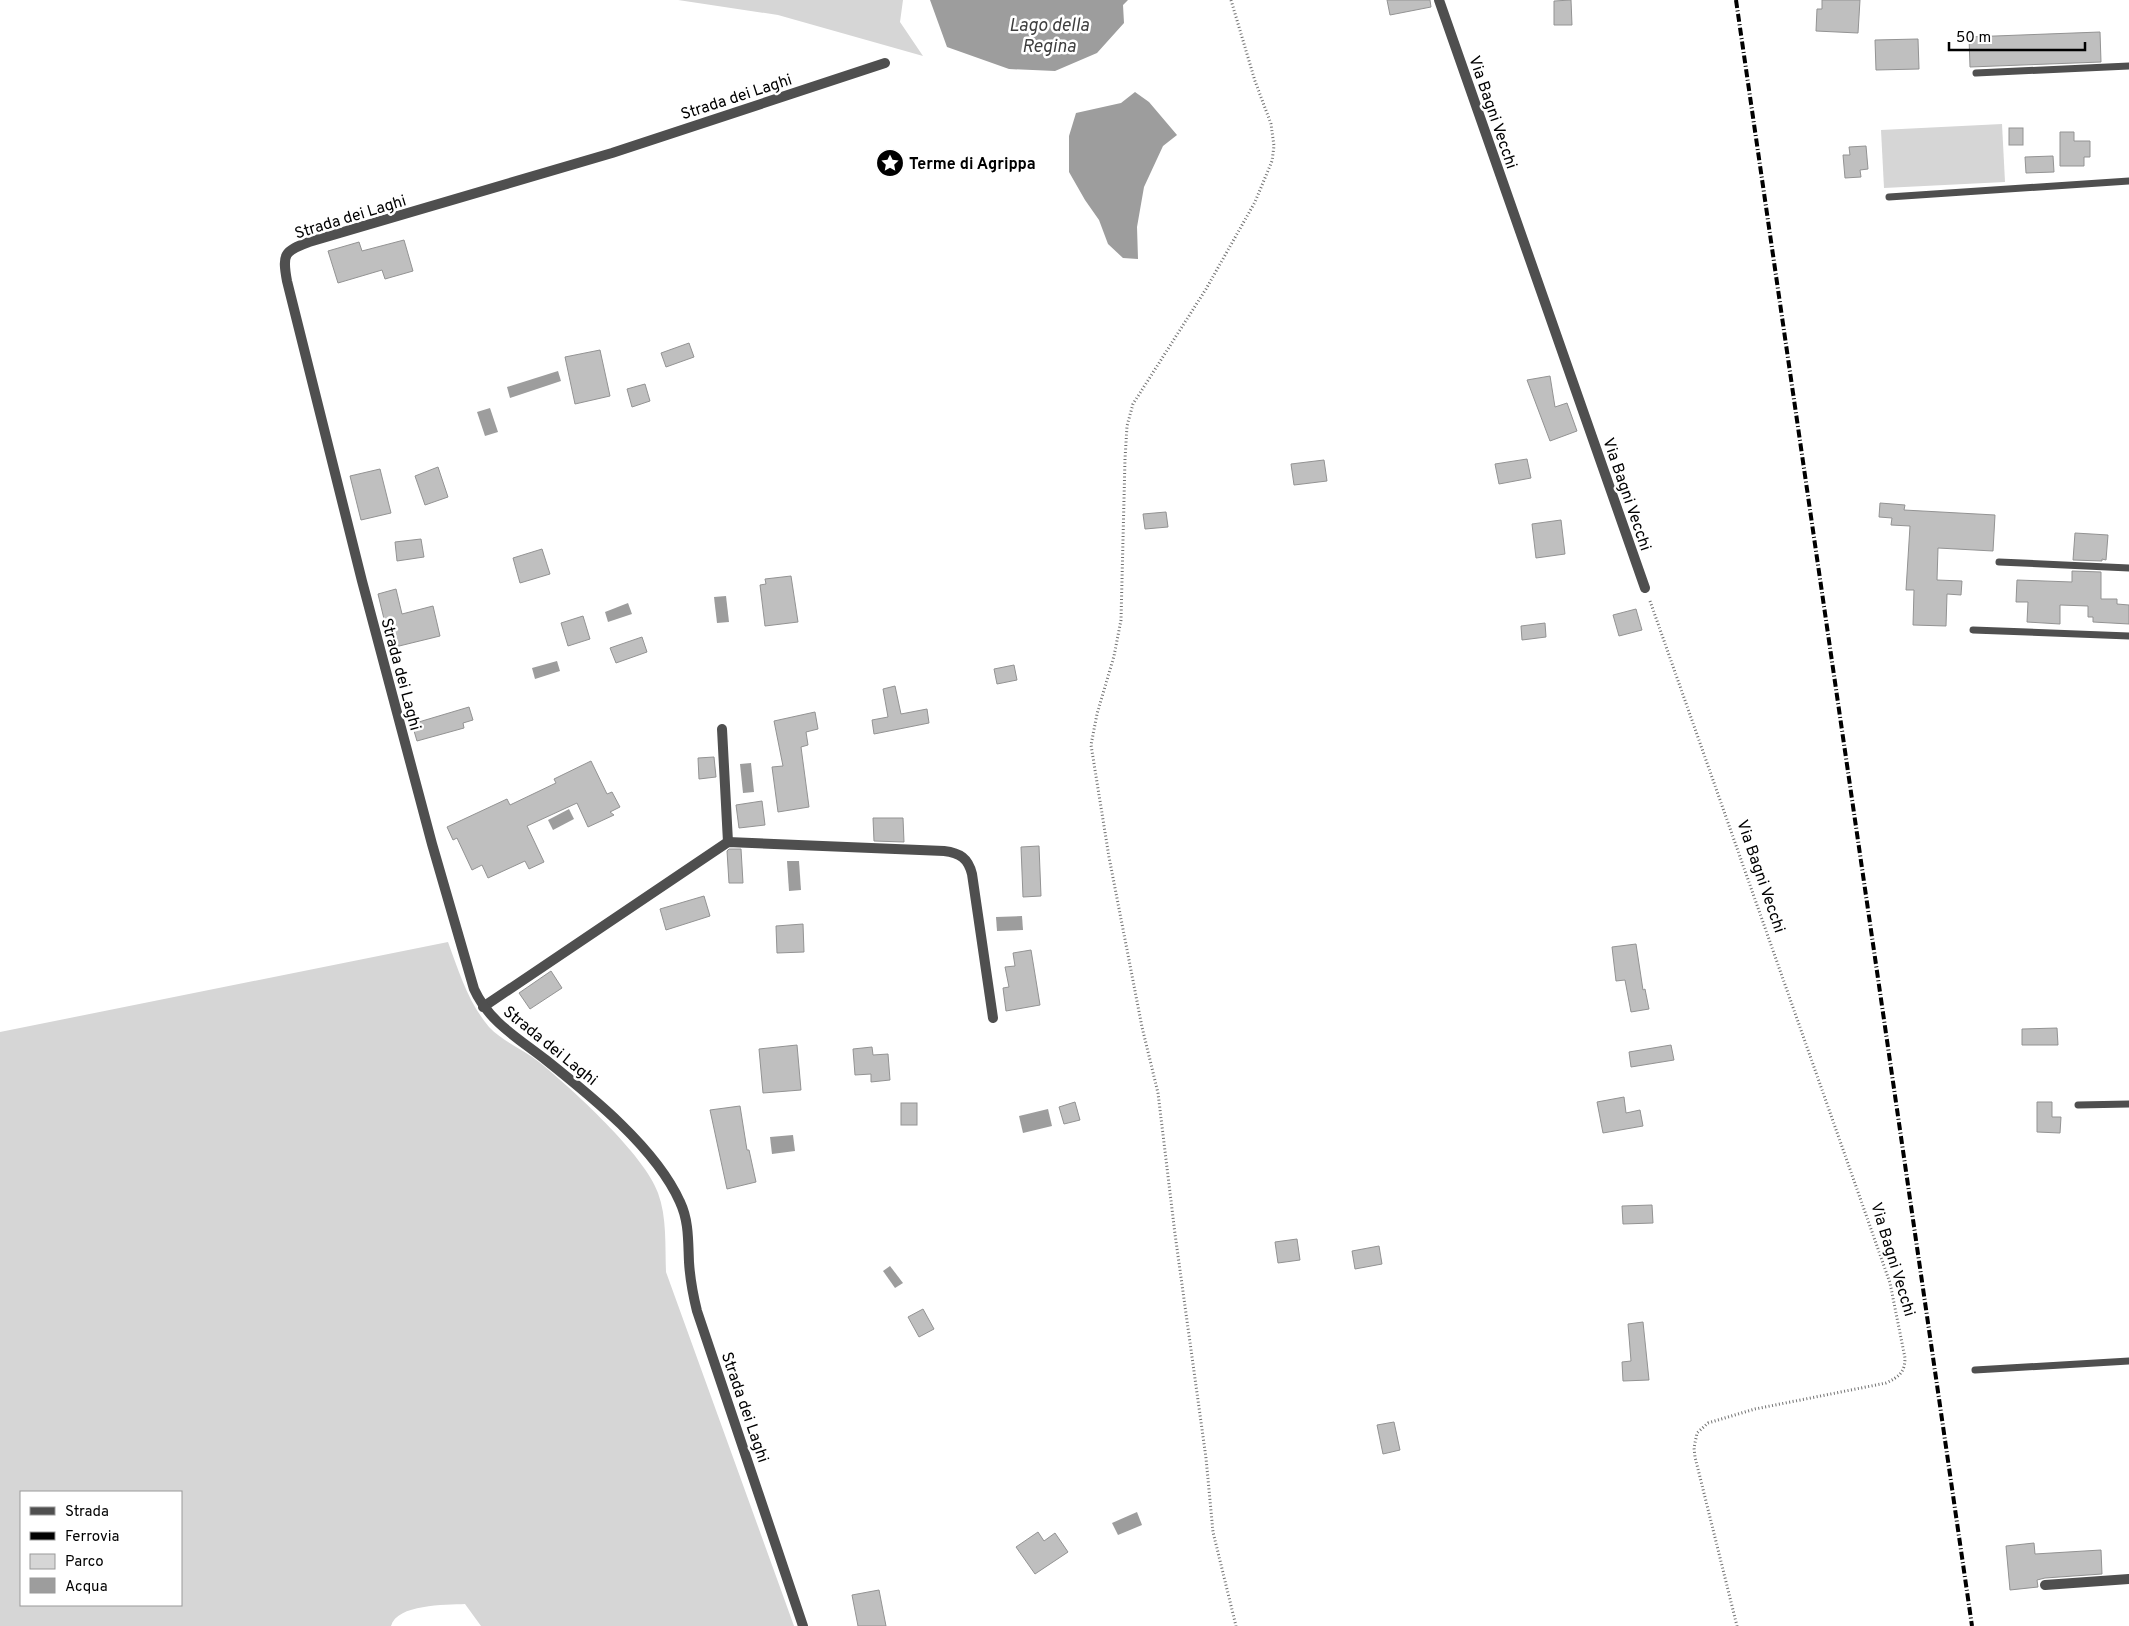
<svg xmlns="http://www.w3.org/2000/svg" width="2129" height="1626" font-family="Overpass,sans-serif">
<rect width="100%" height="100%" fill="#fff"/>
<!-- green -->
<g fill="#d6d6d6" fill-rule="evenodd">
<polygon points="678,0 903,0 900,22 923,56 778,15"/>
<polygon points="2002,124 2005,182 1884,188 1881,130"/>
<path d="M448 942C459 972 468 1002 489 1027 502 1041 524 1050 539 1062 571 1088 645 1155 658 1193 667 1217 665 1246 666 1272L794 1626H481L465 1604C445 1605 397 1604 391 1626H0V1032ZM21 1492H181V1605H21Z"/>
</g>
<!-- water -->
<g fill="#9d9d9d">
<polygon points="930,0 1128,0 1123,5 1124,23 1097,53 1055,71 1009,69 947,47"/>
<polygon points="1135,92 1149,102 1177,135 1163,146 1144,187 1137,227 1138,259 1123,258 1108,244 1099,220 1085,200 1069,172 1069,136 1076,113 1121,103"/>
<polygon points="558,371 561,381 510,398 507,387"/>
<polygon points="490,408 498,432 485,436 477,412"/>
<polygon points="726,596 729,622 717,623 714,597"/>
<polygon points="628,603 632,614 608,622 605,612"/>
<polygon points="557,661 560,671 535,679 532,668"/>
<polygon points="751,763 754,792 743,793 740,764"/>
<polygon points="569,809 574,819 553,830 548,820"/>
<polygon points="787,861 799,861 801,890 789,891"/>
<polygon points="1022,916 1023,930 997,931 996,917"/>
<polygon points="1048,1109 1052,1126 1023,1133 1019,1116"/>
<polygon points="793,1135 795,1151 772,1154 770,1137"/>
<polygon points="890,1266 903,1283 895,1288 883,1271"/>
<polygon points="1137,1512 1142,1525 1118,1535 1112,1523"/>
</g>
<!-- building -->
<g fill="#bfbfbf" stroke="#939393">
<polygon points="1387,0 1430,0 1431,7 1390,15"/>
<polygon points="1571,0 1572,25 1554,25 1554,1"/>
<polygon points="1822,0 1860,0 1858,33 1816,31 1817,9 1822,9"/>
<polygon points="2100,32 2101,62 1970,67 1969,37"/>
<polygon points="1918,39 1919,69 1876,70 1875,40"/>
<rect x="2009" y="128" width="14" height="17"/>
<polygon points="2060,132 2074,132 2074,141 2090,141 2090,157 2084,157 2084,166 2060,166"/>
<polygon points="1866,146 1868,169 1860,170 1861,177 1845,178 1843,155 1850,155 1849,147"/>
<polygon points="2053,156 2054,172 2026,173 2025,157"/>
<polygon points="404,240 413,271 385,279 382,270 338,283 328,251 359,242 362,251"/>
<polygon points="689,343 694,357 666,367 661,353"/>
<polygon points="600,350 610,396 575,404 565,357"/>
<polygon points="1550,376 1555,407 1567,403 1577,431 1550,441 1527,380"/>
<polygon points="645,384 650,401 632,407 627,389"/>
<polygon points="1527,459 1531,478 1499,484 1495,464"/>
<polygon points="1324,460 1327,481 1294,485 1291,464"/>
<polygon points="438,467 448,497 425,505 415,476"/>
<polygon points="380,469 391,513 361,520 350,476"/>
<polygon points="1880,503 1905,505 1904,510 1995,515 1993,551 1938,548 1937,580 1962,581 1961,595 1947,594 1946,626 1913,625 1914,590 1906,590 1910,526 1891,525 1892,518 1879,517"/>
<polygon points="1166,512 1168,527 1145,529 1143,514"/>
<polygon points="1561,520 1565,554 1536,558 1532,524"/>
<polygon points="2075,533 2108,535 2106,560 2102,559 2102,561 2073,560"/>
<polygon points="421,539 424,557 397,561 395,542"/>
<polygon points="542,549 550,574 520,583 513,558"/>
<polygon points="2072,571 2101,572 2101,599 2117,599 2117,604 2129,605 2129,624 2093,622 2093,617 2088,617 2088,606 2060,605 2060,624 2027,622 2028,602 2016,602 2017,580 2072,582"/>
<polygon points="791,576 798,622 765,626 760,585 766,584 765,579"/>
<polygon points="396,589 402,614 433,606 440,636 391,648 378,594"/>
<polygon points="1636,609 1642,630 1619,636 1613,615"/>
<polygon points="583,616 590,639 568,646 561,623"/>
<polygon points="1545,623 1546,637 1522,640 1521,626"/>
<polygon points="642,637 647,652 616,663 610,648"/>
<polygon points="1014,665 1017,680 997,684 994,669"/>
<polygon points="895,686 901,714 927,709 929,723 874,734 872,720 888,717 883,689"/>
<polygon points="469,707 473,720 463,723 464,728 417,741 412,724"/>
<polygon points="815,712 818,729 806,732 808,745 801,747 809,807 778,812 772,767 783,766 774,721"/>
<polygon points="714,757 716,777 699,779 698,758"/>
<polygon points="591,761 607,794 612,792 620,807 610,812 614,815 588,827 577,803 527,826 544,862 529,869 525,861 488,878 482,865 472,870 457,838 453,840 447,827 507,799 510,805 556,783 554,779"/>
<polygon points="762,801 765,825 739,828 736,805"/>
<polygon points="873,818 903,818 904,842 874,841"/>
<polygon points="1039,846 1041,896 1023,897 1021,847"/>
<polygon points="729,849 741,849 743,883 729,883 727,851"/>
<polygon points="704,896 710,916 666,930 660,909"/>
<polygon points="803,924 804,952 777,953 776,926"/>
<polygon points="1636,944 1643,990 1645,989 1649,1009 1631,1012 1625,980 1616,981 1612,947"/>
<polygon points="1031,950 1040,1005 1006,1011 1003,988 1009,987 1005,967 1015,966 1013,953"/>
<polygon points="551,971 562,988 530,1009 519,993"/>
<polygon points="2057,1028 2058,1045 2022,1045 2022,1029"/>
<polygon points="797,1045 801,1090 763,1093 759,1049"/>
<polygon points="1671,1045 1674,1060 1631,1067 1629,1052"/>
<polygon points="872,1047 873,1055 888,1054 890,1080 871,1082 871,1074 855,1075 853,1049"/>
<polygon points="1624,1097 1626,1113 1640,1110 1643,1126 1603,1133 1597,1102"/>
<polygon points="1075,1102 1080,1120 1064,1124 1059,1107"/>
<polygon points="2037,1102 2052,1102 2052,1117 2061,1117 2060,1133 2037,1132"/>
<rect x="901" y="1103" width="16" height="22"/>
<polygon points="740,1106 747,1150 749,1150 756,1182 727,1189 710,1110"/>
<polygon points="1652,1205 1653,1223 1623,1224 1622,1206"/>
<polygon points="1297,1239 1300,1260 1278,1263 1275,1242"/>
<polygon points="1379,1246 1382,1264 1355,1269 1352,1251"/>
<polygon points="923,1309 934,1329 919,1337 908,1317"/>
<polygon points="1643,1322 1649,1380 1623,1381 1622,1362 1631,1361 1628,1324"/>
<polygon points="1394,1422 1400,1450 1383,1454 1377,1425"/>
<polygon points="1038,1532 1044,1541 1055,1533 1068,1552 1035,1574 1016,1547"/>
<polygon points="2034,1543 2035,1554 2101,1550 2102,1574 2045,1578 2037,1580 2038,1587 2010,1590 2006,1546"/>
<polygon points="879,1590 886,1626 858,1626 852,1595"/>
</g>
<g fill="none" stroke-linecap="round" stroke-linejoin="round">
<!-- path -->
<g stroke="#717171" stroke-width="3" stroke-dasharray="1 2.5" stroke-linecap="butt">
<polyline points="1231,0 1255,81 1271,124 1274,146 1272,161 1255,202 1206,289 1133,404 1127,426 1125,459 1121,620 1114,656 1097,714 1091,745 1109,857 1142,1027 1158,1093 1175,1234 1206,1458 1213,1532 1236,1626"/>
<path d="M1650 601 1890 1283 1905 1358C1905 1372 1899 1377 1886 1383L1755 1409 1708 1423 1697 1433 1694 1448 1695 1457 1737 1626"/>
</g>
<!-- service -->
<g stroke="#4f4f4f" stroke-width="7">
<polyline points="1976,73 2129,66"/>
<polyline points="1889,197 2129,181"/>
<polyline points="1999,562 2129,568"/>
<polyline points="1973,630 2129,636"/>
<polyline points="2078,1105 2129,1104"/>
<polyline points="1975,1370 2129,1361"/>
</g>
<!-- minor -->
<g stroke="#4f4f4f" stroke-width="10">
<polyline points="1439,0 1645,588"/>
<polyline points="722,729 728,842"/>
<path d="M483 1007 728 842 944 851C960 853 968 858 972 874L993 1018"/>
<polyline points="2045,1585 2129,1579"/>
<path d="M803 1626 697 1311C693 1295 690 1278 689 1262 688 1241 689 1221 680 1202 656 1148 591 1096 546 1060 518 1038 489 1022 474 989L432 844 362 581 287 281C282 254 284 251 309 242L612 153 885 63"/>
</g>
<!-- rail -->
<polyline stroke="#000" stroke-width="4" stroke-dasharray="8 2.5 1 2.5" stroke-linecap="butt" points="1736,0 1972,1626"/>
</g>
<!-- icons -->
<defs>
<g id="sight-disc" transform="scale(1.4375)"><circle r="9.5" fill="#000" stroke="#fff"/><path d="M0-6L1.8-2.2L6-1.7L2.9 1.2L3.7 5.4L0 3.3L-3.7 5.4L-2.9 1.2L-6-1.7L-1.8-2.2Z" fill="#fff"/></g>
</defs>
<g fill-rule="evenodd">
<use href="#sight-disc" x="890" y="163"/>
</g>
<g text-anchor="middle" stroke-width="5" stroke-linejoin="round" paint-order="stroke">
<!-- street labels -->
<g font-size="16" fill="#000" stroke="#fff">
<text transform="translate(736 96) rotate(-18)" y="6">Strada dei Laghi</text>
<text transform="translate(1494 112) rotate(71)" y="6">Via Bagni Vecchi</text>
<text transform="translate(350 216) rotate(-17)" y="6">Strada dei Laghi</text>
<text transform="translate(1628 494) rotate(71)" y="6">Via Bagni Vecchi</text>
<text transform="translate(402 674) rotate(75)" y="6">Strada dei Laghi</text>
<text transform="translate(1762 876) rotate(71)" y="6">Via Bagni Vecchi</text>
<text transform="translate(551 1045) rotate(39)" y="6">Strada dei Laghi</text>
<text transform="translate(1894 1259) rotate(73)" y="6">Via Bagni Vecchi</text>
<text transform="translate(746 1407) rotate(71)" y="6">Strada dei Laghi</text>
</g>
<!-- poi labels -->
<g font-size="16" font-weight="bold" fill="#000" stroke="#fff" text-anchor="start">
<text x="909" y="169">Terme di Agrippa</text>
</g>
<!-- water labels -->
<g font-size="18" font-style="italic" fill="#3e3e3e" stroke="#fff">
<text x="1049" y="31">Lago della<tspan x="1049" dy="21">Regina</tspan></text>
</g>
</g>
<!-- legend -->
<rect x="20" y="1491" width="162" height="115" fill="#ffffff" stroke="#999999"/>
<rect x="30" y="1507" width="25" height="8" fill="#4f4f4f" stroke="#999999"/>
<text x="65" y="1516" font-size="15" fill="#000000">Strada</text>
<rect x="30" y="1532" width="25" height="8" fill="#000000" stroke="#999999"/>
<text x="65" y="1541" font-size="15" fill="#000000">Ferrovia</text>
<rect x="30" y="1554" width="25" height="15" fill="#d6d6d6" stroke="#999999"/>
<text x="65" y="1566" font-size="15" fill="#000000">Parco</text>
<rect x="30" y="1578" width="25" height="15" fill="#9d9d9d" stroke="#999999"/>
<text x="65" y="1591" font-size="15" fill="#000000">Acqua</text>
<!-- scale -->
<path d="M1949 42v8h136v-8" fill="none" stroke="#000000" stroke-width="2.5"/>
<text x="1956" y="42" font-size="15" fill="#000000" stroke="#ffffff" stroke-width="4" paint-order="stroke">50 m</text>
</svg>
